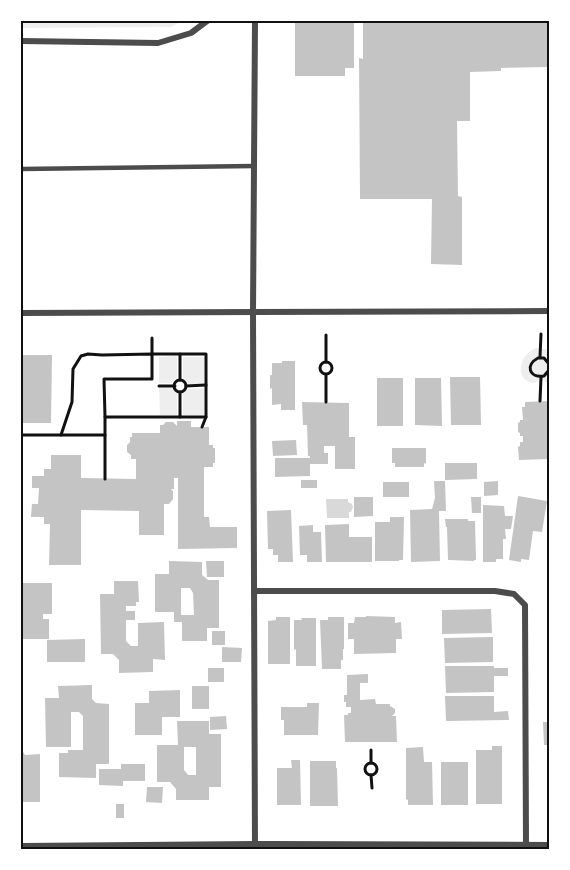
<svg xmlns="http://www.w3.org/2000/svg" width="570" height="870" font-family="'Nunito Sans',sans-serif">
<rect width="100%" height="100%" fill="#fff"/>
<!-- green -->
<g fill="#eee">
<polygon points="21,21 182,21 171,27 21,28"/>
<path d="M536 348 549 350V383H546L544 380H538L535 383C514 382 518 355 536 348Z"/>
<polygon points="177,356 177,379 174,380 172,383 159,383 159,357"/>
<polygon points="183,357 204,357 204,384 188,384 183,379"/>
<polygon points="159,388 173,388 177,393 177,415 160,415"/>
<polygon points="204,388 204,415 183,415 183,393 188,389"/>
</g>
<!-- water -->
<polygon fill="#d9d9d9" points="326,499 348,499 348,502 352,504 353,507 351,512 349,512 349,518 327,518"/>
<!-- building -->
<g fill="#c4c4c4" fill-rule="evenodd">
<polygon points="295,21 354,21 354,68 345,68 345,76 295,76"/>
<polygon points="363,21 549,21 549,67 501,68 501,71 470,72 470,121 457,121 458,196 462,197 462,265 431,264 432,199 360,199 359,58 363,59"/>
<polygon points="21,355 52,355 51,423 21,423"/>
<polygon points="282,361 295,361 295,410 281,410 281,404 272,405 272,388 270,389 270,375 272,375 272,363 282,363"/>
<polygon points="450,377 480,377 481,425 451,425"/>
<rect x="377" y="378" width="26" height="48"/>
<polygon points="415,378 441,378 442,426 415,425"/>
<polygon points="549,401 549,459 519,460 518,447 520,446 520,442 523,442 523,436 520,436 520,433 518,432 518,423 520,422 520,420 523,420 522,407 525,407 525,402"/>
<polygon points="302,402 349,403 349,437 355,437 355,469 335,469 335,446 324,446 324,453 328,453 328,464 310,464 310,476 275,477 275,458 310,458 310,456 308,456 307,425 303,425"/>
<polygon points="177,421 191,421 191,427 209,427 209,445 213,445 213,448 215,448 215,463 213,463 213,467 204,467 204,517 209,517 210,527 237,527 237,548 178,549 178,478 174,478 174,489 171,489 173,491 173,499 169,504 164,504 164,535 139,535 139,511 81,510 81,565 49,565 50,524 44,524 44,517 31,517 32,504 38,504 39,488 32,488 32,476 44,476 44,469 51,469 51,455 81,455 81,478 136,479 136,459 131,459 131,455 127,452 127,445 130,442 130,437 132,437 132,433 160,433 160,425 163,425 166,422 173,422 177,426"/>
<polygon points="296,440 297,455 273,456 272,441"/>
<polygon points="392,448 426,448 426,464 424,463 424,467 395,467 395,463 392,463"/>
<polygon points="445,463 477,463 477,479 445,480"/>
<rect x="301" y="480" width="16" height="8"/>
<polygon points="434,481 445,481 446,511 439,511 440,561 411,562 410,510 432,509 435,498"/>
<polygon points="498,481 498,495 484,496 484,482"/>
<rect x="383" y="482" width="26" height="15"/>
<polygon points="518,496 547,501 542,532 533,531 529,560 521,559 521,562 509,560"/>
<polygon points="354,497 373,497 373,516 354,517"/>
<polygon points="471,497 481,497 481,513 472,513"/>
<polygon points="483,505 504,506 505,516 513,516 511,529 505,529 506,539 503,539 503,559 496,559 496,562 483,562"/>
<polygon points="291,510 293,562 278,562 278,555 273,555 273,549 268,549 267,511"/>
<polygon points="390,517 404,517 403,560 399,560 399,561 375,561 375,522 390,522"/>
<polygon points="445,519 468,519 468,521 475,521 476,560 474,560 474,561 448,560 447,527 446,527"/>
<polygon points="349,524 349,537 372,537 372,562 326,562 325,525"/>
<polygon points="313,525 313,532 321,532 322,562 307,562 307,555 300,555 299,526"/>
<path d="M169 561 202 562V575L208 580H219V628H207V641H182V622H174V612H155V574H169ZM181 588H190L193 593 194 615H181Z"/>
<polygon points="206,561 224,561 224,577 207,577"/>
<polygon points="114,581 138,581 139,602 136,602 136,606 126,606 126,611 135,611 135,620 126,620 126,641 131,646 138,646 138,623 164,622 165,660 153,659 153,672 119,673 119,660 113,654 101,654 100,594 114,594"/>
<polygon points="21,583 52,583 52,614 43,614 43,619 49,619 49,639 21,639"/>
<polygon points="491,609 492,633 442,634 442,610"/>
<polygon points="366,616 395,617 395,623 401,622 402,639 396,639 396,653 354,654 354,639 348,639 348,623 354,623 355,617 366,617"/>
<polygon points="276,617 290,617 290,664 268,664 268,621 276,620"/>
<polygon points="328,617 344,617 344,649 343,649 343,660 341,660 341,669 322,669 320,620 328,620"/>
<polygon points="301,618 316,618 316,666 296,666 296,649 294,650 294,620 302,620"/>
<rect x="212" y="631" width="13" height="14"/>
<polygon points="493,637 493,662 445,663 444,638"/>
<polygon points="85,639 85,662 47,662 47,640"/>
<polygon points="222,647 242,648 241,662 222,662"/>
<polygon points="445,666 494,666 494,668 508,668 508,676 494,676 494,692 446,693"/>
<rect x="208" y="668" width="16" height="14"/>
<polygon points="368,674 368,683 360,683 360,700 375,699 376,704 390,704 390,706 395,709 395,713 392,716 396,716 397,742 345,742 344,715 348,715 348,713 351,713 351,707 346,707 346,702 344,702 344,695 347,695 347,675"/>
<polygon points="92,685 92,699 96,703 109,704 109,764 96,764 96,778 59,777 59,753 68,753 68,750 83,750 83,716 79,712 71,712 71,747 46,747 45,698 59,698 58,686"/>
<rect x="192" y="686" width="17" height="23"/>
<polygon points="180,690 180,717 162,717 162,735 135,735 135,703 149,703 149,691"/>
<polygon points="445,696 494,696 494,712 508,711 509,720 446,721"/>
<polygon points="307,703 319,703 318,735 284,735 284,720 281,720 281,707 307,707"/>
<polygon points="226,716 227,729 210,730 210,717"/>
<path d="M177 721H209V734H221V787H209V800H176V789L170 782H157V745H178ZM184 747H196V775H188L184 770Z"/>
<polygon points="543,722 549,722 549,745 544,745"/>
<polygon points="492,746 502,746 502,804 476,804 476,750 492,750"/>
<polygon points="423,747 424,762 432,762 433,805 408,805 408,800 406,799 406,748"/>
<polygon points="21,749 25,755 40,754 40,802 21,802"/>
<polygon points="291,760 300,760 301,805 277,805 277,768 292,768"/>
<polygon points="310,761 336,761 336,768 337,768 338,806 310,806"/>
<rect x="441" y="762" width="27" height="43"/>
<polygon points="121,764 145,764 145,781 123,781 123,786 99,785 99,769 121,769"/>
<polygon points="147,787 163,787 162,803 146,802"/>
<rect x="116" y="804" width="8" height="14"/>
</g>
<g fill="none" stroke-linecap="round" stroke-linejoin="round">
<!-- path -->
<g stroke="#111" stroke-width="3">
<polyline points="152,338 152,354 180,354 180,380"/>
<polyline points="180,354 206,354 206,417 202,427"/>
<polyline points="540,357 541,334"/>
<circle cx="326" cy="368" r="6"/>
<polyline points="326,362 326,335"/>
<path d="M549 364 544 358H538C525 365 529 378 544 376L549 370"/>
<circle cx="180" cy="386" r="6"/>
<polyline points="159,386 175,386"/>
<polyline points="186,386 206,385"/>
<polyline points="180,392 180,417"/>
<polyline points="540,401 541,377"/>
<polyline points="326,402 326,375"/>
<polyline points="21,435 105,435"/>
<polyline points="61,435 72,402 73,369 81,356 88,354 102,355 152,354 152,379 104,379 105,417"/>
<polyline points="105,479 105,417 206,417"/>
<polyline points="371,750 371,763"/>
<circle cx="371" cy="769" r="6"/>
<polyline points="371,775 372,788"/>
</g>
<!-- service -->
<polyline stroke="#4c4c4c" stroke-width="4.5" points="21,169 254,166"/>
<!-- minor -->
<g stroke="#4c4c4c" stroke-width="6">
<polyline points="255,21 253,312 255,849"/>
<polyline points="21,41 158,43 191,33 207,21"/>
<polyline points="21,313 549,311"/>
<polyline points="254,591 495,591 514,594 525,605 526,845"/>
<polyline points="21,846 268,844 549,845"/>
</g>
</g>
<!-- border -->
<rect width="570" height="870" fill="none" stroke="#ffffff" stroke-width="45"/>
<rect x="22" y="22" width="526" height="826" fill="none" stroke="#111" stroke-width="2"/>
</svg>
